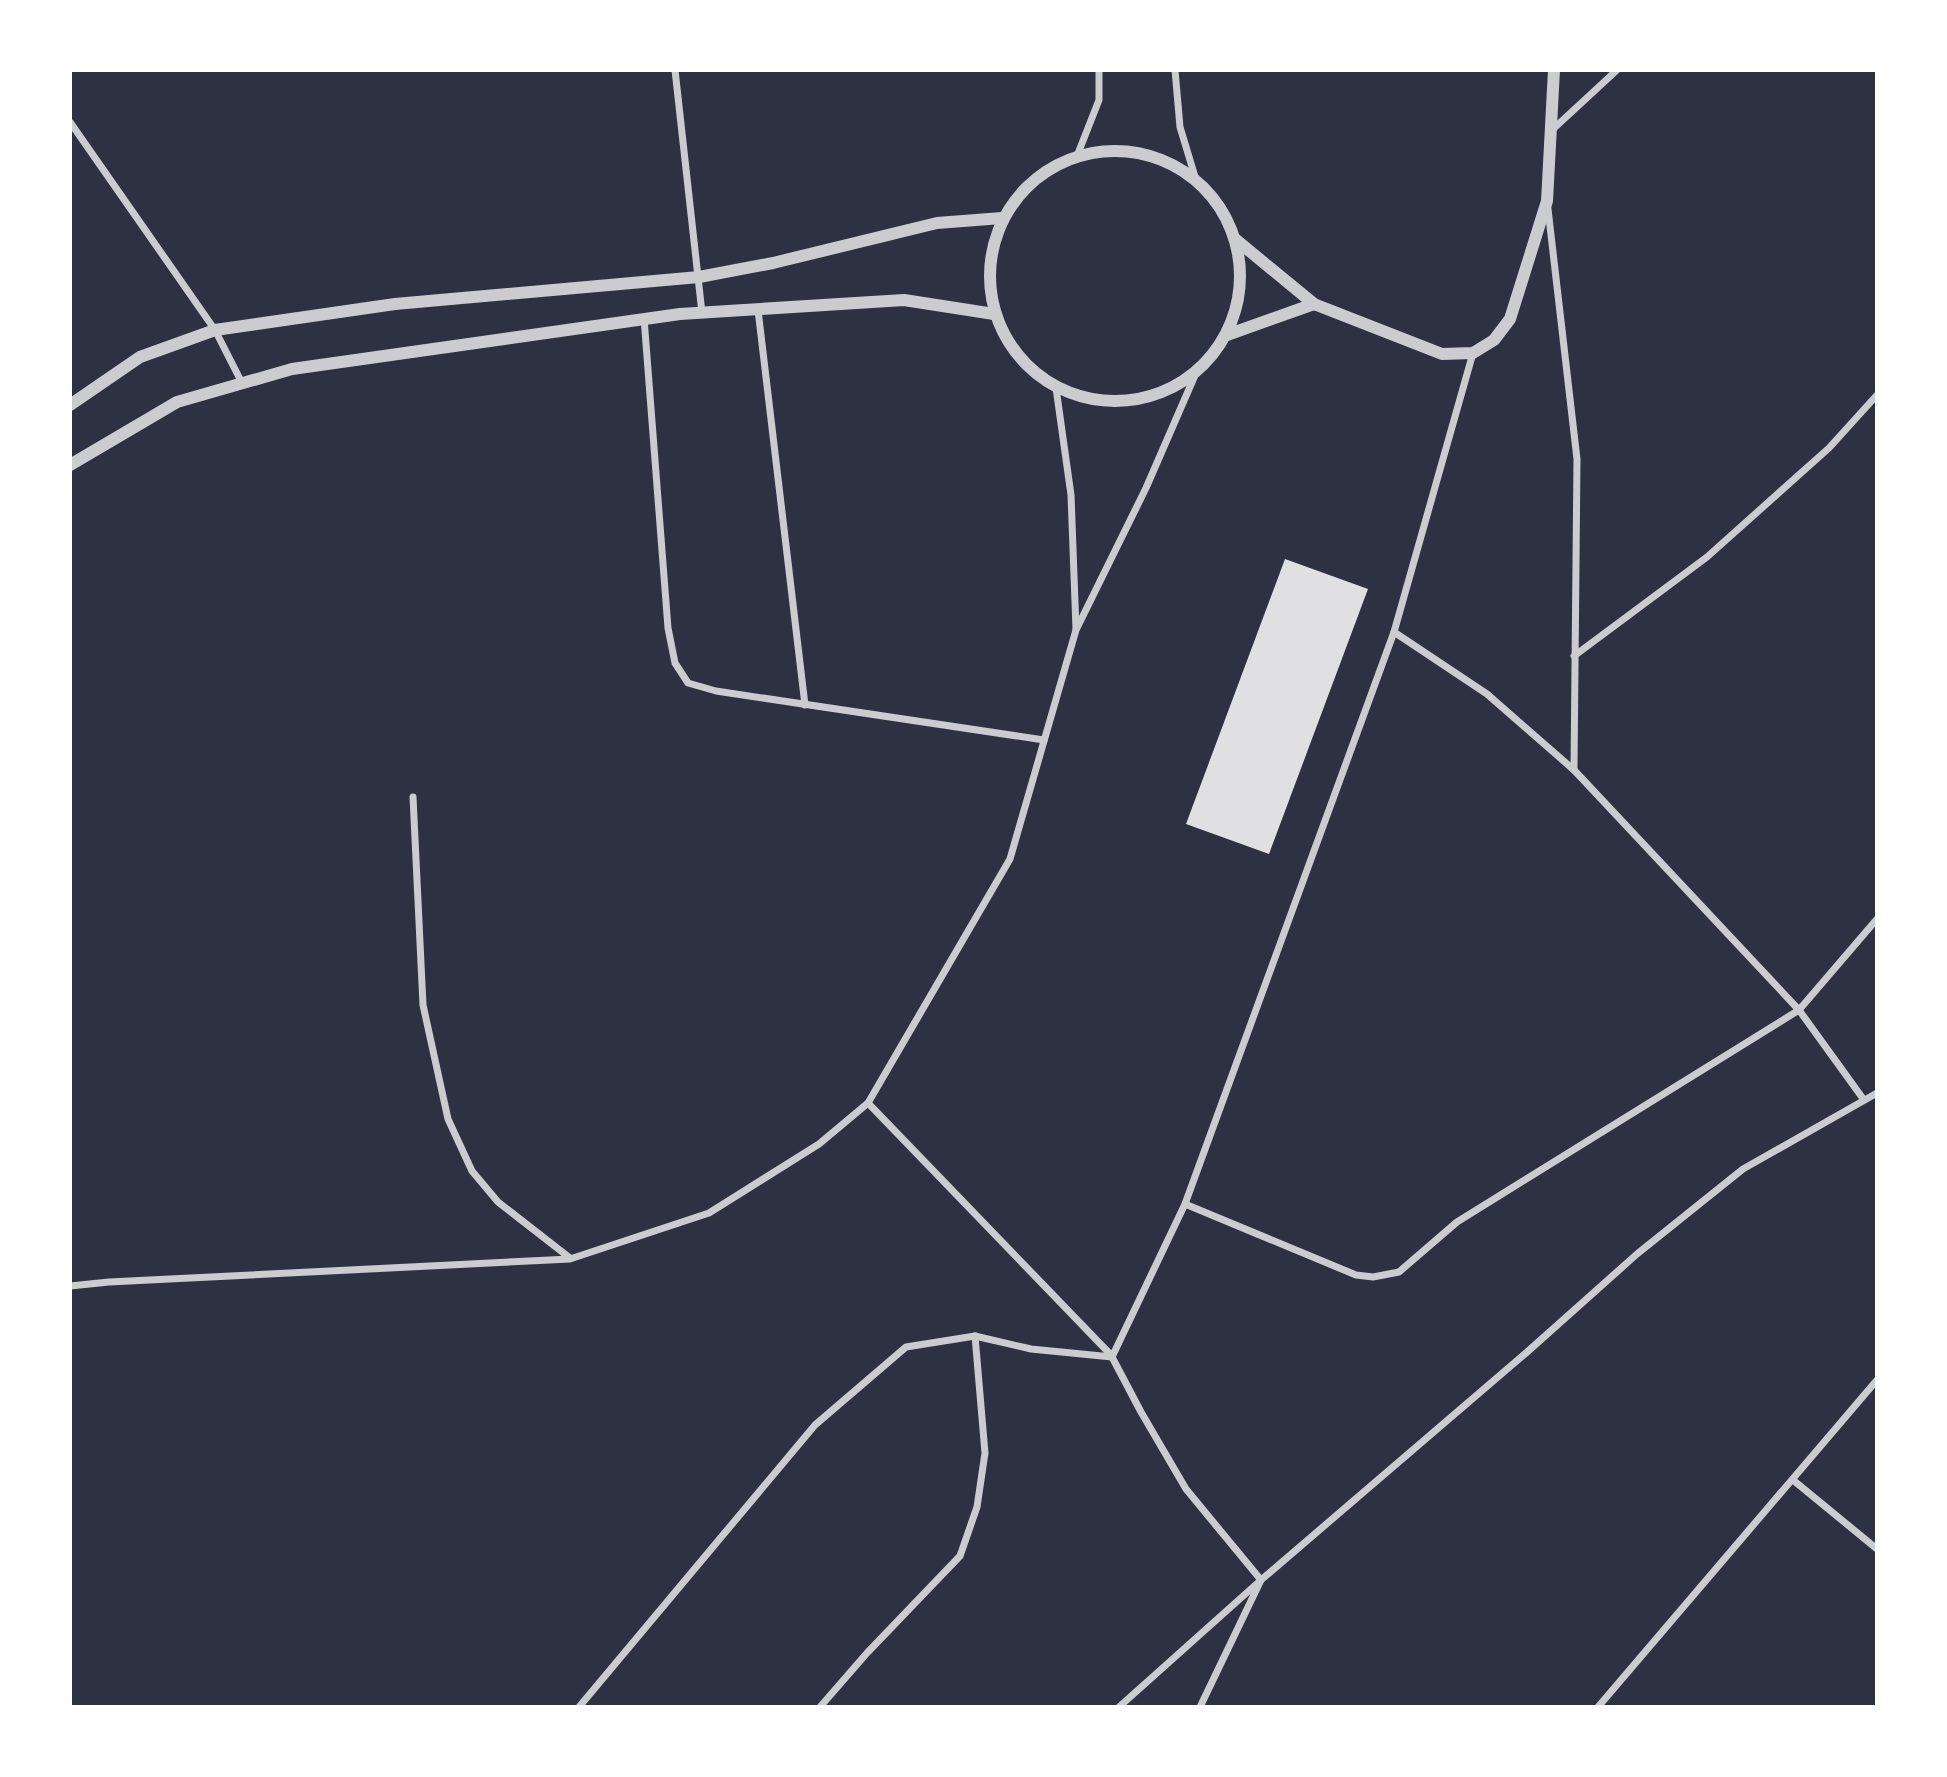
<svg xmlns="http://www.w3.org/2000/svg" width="1947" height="1777" font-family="Helvetica,sans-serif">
<rect width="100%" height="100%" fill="#2d3142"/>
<!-- building -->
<polygon fill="#e0e0e3" points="1285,559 1368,589 1269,854 1186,824"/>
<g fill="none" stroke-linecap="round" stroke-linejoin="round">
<!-- minor -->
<g stroke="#caccd0" stroke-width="7">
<polyline points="675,70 702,313"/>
<polyline points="1175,70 1180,127 1196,180"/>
<polyline points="70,122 215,330 242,383"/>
<polyline points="1551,131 1617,70"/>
<polyline points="1077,156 1099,100 1099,70"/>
<polyline points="1548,209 1577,459 1574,770"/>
<polyline points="758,310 805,705"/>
<polyline points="644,318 668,628 675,663 688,683 716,691 1044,740"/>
<polyline points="1056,388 1071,495 1076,629"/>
<polyline points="1394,632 1487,694 1574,770 1799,1010 1864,1100"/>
<polyline points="1574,656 1707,557 1829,448 1877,395"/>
<polyline points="413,797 423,1005 448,1119 472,1171 498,1202 570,1258"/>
<polyline points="868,1103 1112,1356"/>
<polyline points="1185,1204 1356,1275 1373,1277 1399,1272 1457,1222 1799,1010 1877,919"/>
<polyline points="70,1286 109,1282 570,1259 709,1213 819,1144 868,1103 1010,859 1076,630 1146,488 1196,373"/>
<polyline points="1793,1480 1877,1549"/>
<polyline points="579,1707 815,1425 906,1347 975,1336 1031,1349 1112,1357"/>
<polyline points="820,1707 867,1653 960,1556 977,1507 985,1453 975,1336"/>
<polyline points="1119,1707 1261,1580 1526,1353 1637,1254 1743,1169 1877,1093"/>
<polyline points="1200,1707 1261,1580 1186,1489 1141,1412 1112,1357 1185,1204 1394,632 1473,353"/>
<polyline points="1598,1707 1877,1380"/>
</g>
<!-- tertiary -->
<g stroke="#caccd0" stroke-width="12">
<circle cx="1115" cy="276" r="125"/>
<polyline points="1235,239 1314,304 1442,354 1473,353 1494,340 1510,319 1547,201 1554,70"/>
<polyline points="1227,335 1314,304"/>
<polyline points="70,405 140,357 215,330 395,304 699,277 773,263 937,223 1002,218"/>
<polyline points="70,465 177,402 292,369 680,314 904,300 994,314"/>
</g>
</g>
<!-- border -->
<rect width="1947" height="1777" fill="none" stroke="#ffffff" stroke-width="144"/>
</svg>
